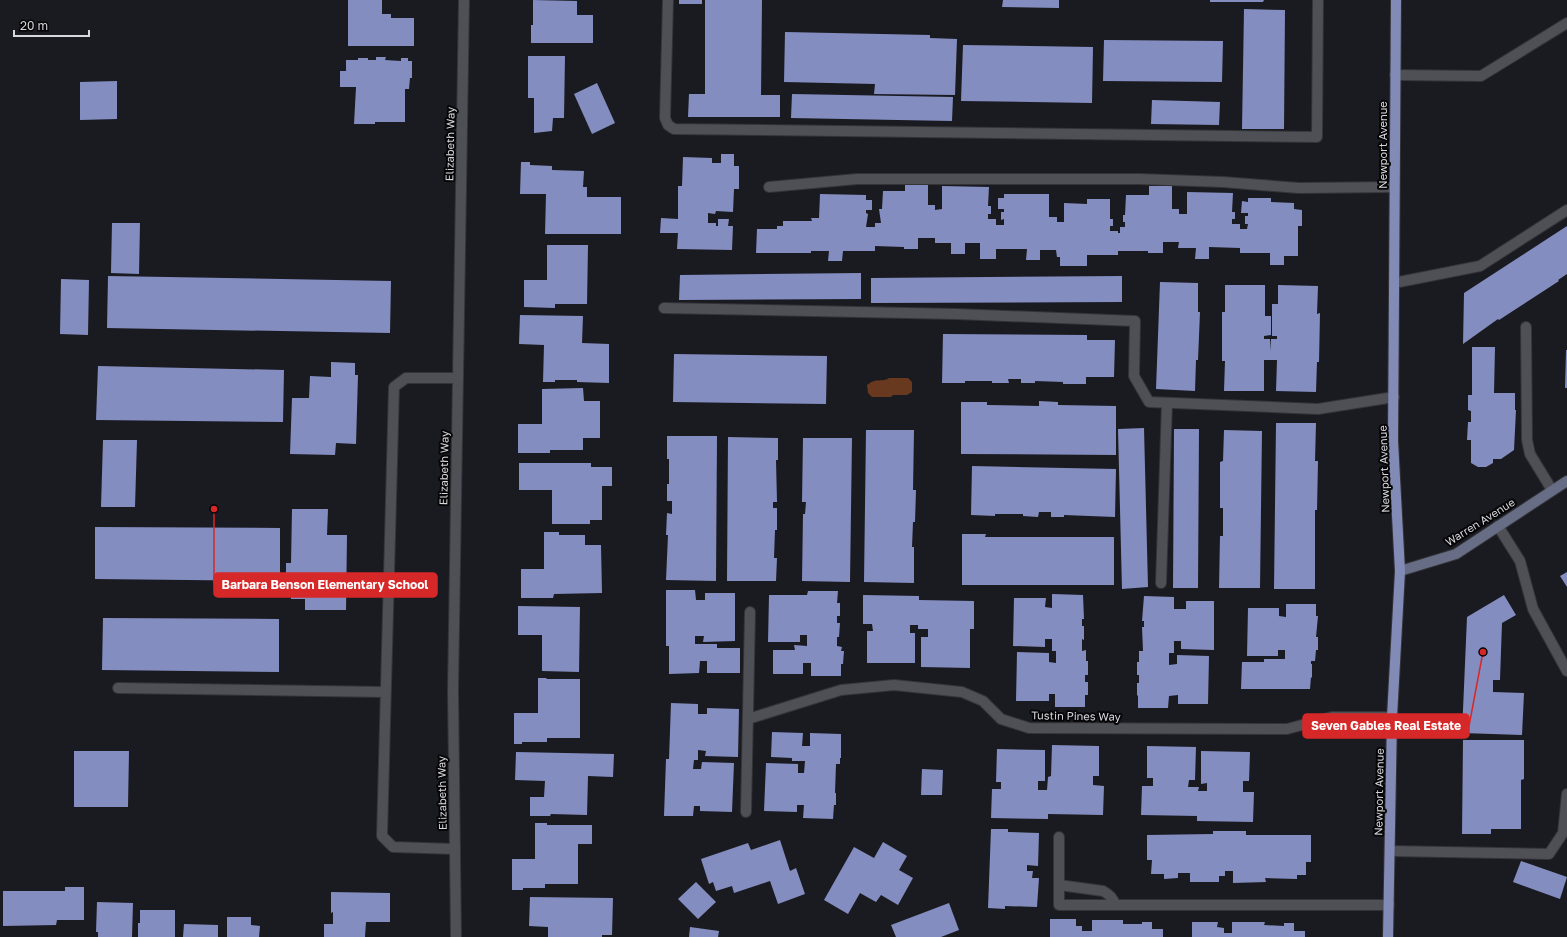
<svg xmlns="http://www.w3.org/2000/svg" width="1567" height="937" font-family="'Golos Text',sans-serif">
<rect width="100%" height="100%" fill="#1a1b21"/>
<!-- water -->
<path fill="#68381f" d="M889 378H908L912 382V392L907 395H893L891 397H872L868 393 867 385C877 377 882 383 889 378Z"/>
<!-- building -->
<g fill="#848dc0">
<polygon points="348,0 382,0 382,14 391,14 391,18 414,18 414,46 348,46"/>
<polygon points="533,0 577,1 577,15 593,15 593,43 531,43 531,25 533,25"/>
<rect x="679" y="0" width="23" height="4"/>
<polygon points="705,0 762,0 761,95 780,95 780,117 688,117 689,94 705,94"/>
<polygon points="1003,0 1059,0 1059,8 1002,7"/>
<polygon points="1210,0 1264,0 1263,2 1210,2"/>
<polygon points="1244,9 1285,10 1284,129 1242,129"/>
<polygon points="785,32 930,35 930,38 957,39 955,95 874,94 875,84 784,82"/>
<polygon points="1104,40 1223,41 1222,82 1103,81"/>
<polygon points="963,45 1093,47 1092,103 961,101"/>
<polygon points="528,56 565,56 564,118 553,118 552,131 534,133 534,98 528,98"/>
<polygon points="376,57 386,57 385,60 401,61 401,58 408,58 408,61 412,61 412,78 410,78 409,89 405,89 405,122 375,122 375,124 354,124 356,87 340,87 340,71 346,71 346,60 358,60 358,58 368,58 368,60 376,60"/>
<polygon points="117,81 117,119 80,120 80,82"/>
<polygon points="597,83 615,123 592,134 574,94"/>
<polygon points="792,94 953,97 952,121 791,118"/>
<polygon points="1152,100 1220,102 1219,125 1151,124"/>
<polygon points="721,154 734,154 734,166 739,166 739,189 734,189 733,212 716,211 715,214 708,213 708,223 716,223 716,226 718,226 718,219 729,219 728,226 733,226 732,250 677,249 678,233 660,233 661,218 678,219 678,186 682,186 683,157 712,158 712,163 721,163"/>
<polygon points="521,162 530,162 530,165 552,166 552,170 584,171 583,187 587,187 587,197 621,197 621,234 545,234 546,194 520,194"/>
<polygon points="905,181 928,182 928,205 935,205 935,210 942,209 942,186 989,187 988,206 991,206 991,214 988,214 988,219 996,219 996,225 1004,225 1004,219 1001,220 1001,212 1004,212 1004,209 998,209 998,198 1004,198 1004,194 1049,194 1049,217 1057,217 1057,222 1064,222 1064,203 1087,204 1087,199 1110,199 1110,219 1113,219 1113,226 1110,226 1110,231 1118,231 1118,233 1120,233 1120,227 1125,227 1125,222 1123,222 1123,215 1125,215 1126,195 1149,195 1149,186 1172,186 1172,209 1179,209 1179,214 1187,214 1187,192 1233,193 1232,212 1235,212 1235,219 1232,219 1232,224 1240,224 1240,229 1247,229 1248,224 1245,224 1245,216 1248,216 1248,213 1241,213 1242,201 1248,202 1248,198 1271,198 1271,202 1294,203 1294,209 1302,210 1302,226 1298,226 1298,256 1284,256 1284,265 1270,265 1270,253 1240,253 1240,248 1209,247 1209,259 1195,259 1196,248 1178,248 1179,242 1163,242 1163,253 1148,253 1148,251 1118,251 1118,255 1087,255 1087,266 1060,266 1060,257 1057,257 1056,250 1040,250 1040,260 1026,260 1027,249 996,249 996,259 980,259 980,243 965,243 965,254 951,254 951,243 935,243 935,238 918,238 918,249 904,249 904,247 875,246 875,251 843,251 842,261 828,261 829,251 811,251 811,253 756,253 757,229 777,229 777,226 783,226 783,221 812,221 811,218 819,218 820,194 866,195 866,200 872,200 872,210 866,210 866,213 868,214 866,227 875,227 875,223 881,223 879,209 882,209 883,191 905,191"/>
<polygon points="112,223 140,223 139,274 111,273"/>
<polygon points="1567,226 1567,274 1558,280 1559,281 1499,320 1498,319 1463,344 1464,293"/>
<polygon points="547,245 588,245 587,304 555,304 555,308 524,307 524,280 547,280"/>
<polygon points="861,273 861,299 679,300 680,275"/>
<polygon points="108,276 391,281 390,333 107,328"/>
<polygon points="1122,276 1122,302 871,303 871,278"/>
<polygon points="61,279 89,280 88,335 60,334"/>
<polygon points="1160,282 1198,283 1198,312 1200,312 1198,360 1196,360 1195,391 1156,389"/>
<polygon points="1225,285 1265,285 1265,316 1271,316 1271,335 1264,336 1264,339 1270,339 1271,351 1271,339 1277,339 1277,336 1272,336 1272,304 1278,304 1278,285 1318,286 1317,314 1320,313 1319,362 1317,362 1316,392 1276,391 1277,360 1264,360 1264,391 1224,391 1225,361 1222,361 1222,312 1225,312"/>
<polygon points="520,315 583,316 582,343 609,344 609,383 577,382 577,380 555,380 555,382 543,382 544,345 519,344"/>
<polygon points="943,334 1087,335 1087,340 1115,340 1114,377 1086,377 1086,384 1063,384 1063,382 1035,381 1035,383 1021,383 1021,379 1008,379 1009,383 992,383 992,381 965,381 965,383 942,383"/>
<polygon points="1472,347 1495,347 1494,393 1515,393 1515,410 1516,410 1514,450 1501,459 1493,459 1493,463 1486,467 1478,467 1471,463 1471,440 1467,440 1468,422 1471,422 1471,411 1468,410 1468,395 1472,395"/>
<polygon points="1566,350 1567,350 1567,388 1565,388"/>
<polygon points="674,354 827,356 826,404 673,402"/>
<polygon points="331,362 355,363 355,375 358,375 356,444 336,443 335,455 290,454 292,398 309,398 310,376 331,377"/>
<polygon points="98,366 284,370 283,422 96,420"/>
<polygon points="583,388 584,401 600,401 600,438 583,438 583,450 550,450 550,453 518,453 518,424 542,424 542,389"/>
<polygon points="1039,401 1058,402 1058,405 1116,406 1116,455 961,454 961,402 987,402 987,405 1039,406"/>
<polygon points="1276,423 1316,423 1315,461 1318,461 1317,510 1315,510 1315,589 1274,589"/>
<polygon points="1144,428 1148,587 1122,589 1118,429"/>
<polygon points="1174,429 1199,429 1198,588 1173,588"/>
<polygon points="866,430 914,430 913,490 916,490 915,522 913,522 912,547 914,547 914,583 864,582"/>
<polygon points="1224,430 1262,431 1260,588 1219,588 1220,536 1223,536 1223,508 1220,508 1220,462 1223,461"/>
<polygon points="667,436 717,436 716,581 666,580 668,535 666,535 667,513 672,514 672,501 667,501 667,484 669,484 669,459 667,459"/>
<polygon points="728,437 778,438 778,460 776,460 777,502 773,502 773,508 777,508 777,530 775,530 774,558 777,558 776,581 727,581"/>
<polygon points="803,438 852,438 850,582 802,581 803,514 805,514 806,502 802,502"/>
<polygon points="103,440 137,440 135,507 101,507"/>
<polygon points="519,463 591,463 591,467 612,467 612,486 602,486 602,520 590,520 590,524 552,524 552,490 519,490"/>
<polygon points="972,466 1116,469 1115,517 1064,515 1064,517 1051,517 1051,512 1039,512 1038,517 1023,516 1023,514 995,514 995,516 971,515"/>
<polygon points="292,509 328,509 327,535 347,535 346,610 305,610 305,599 291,599 291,574 286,574 286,563 291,563"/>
<polygon points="95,527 280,528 280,581 95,579"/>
<polygon points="544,532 559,532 559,535 585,535 585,545 601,545 602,593 554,594 553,598 521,598 521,569 544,569"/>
<polygon points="962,534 986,534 985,537 1114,537 1114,585 962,585"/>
<polygon points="1567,572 1567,587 1560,576"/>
<polygon points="666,590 695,590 696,600 705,600 705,593 735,593 735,641 703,642 704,636 695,636 695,644 717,644 717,648 740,648 740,673 707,673 707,661 700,661 699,673 669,674 669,646 666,646"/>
<polygon points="808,591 838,591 837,603 840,603 840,616 837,616 837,623 840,623 839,637 837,637 837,646 842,647 841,651 844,651 843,664 841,664 841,676 811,676 811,663 803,663 803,674 773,674 773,650 795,650 794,645 807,646 807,635 800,635 800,642 768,642 769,595 807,595"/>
<polygon points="1052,594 1083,595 1084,619 1082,619 1082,626 1084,626 1084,640 1082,639 1082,651 1086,650 1086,661 1088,661 1088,675 1085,675 1085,682 1088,682 1088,695 1085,695 1085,707 1055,707 1055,694 1049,694 1049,701 1016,701 1017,652 1049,653 1049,662 1056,663 1056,651 1052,651 1052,639 1045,639 1045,647 1013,646 1014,598 1046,598 1045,607 1052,608"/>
<polygon points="863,595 919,596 919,600 974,601 974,629 970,629 970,668 921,667 921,637 928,637 928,629 918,629 918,625 910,625 910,633 915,633 915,663 867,663 867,631 873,631 872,624 863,624"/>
<polygon points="1504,595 1516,615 1502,623 1500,680 1493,680 1493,692 1524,693 1522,735 1462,733 1467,617"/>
<polygon points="1144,596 1174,597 1174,609 1186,609 1186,601 1214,601 1214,650 1181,649 1181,641 1174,641 1174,653 1169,653 1169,665 1177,664 1177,655 1209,656 1208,704 1178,704 1178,695 1169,696 1168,708 1138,708 1138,696 1137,695 1137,683 1139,683 1139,675 1137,675 1137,662 1139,662 1139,651 1143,651 1142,627 1144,627 1144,621 1142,621"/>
<polygon points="1286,604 1316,604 1316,616 1318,616 1316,637 1318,637 1318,650 1316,650 1315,661 1311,661 1311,664 1312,664 1312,678 1311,677 1310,689 1241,689 1242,662 1264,662 1264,659 1285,659 1285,650 1278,650 1278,656 1247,656 1248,608 1279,608 1279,616 1286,617"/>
<polygon points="518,606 580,607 579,672 542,671 542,635 518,635"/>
<polygon points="103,618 279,619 279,672 102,670"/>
<polygon points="538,678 547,678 546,679 580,679 580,738 547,738 547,742 522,742 522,744 514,744 514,713 538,713"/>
<polygon points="671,703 698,704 698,714 707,714 707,708 739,709 738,757 705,756 706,751 698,750 698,760 694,760 693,769 701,769 702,762 734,763 732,812 700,811 700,806 694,806 693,816 664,816 666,759 669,759"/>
<polygon points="772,732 803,733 802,746 810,746 810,733 841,734 841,758 840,758 840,764 836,764 835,793 836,793 836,805 834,805 833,819 803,818 804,805 797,805 797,812 764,811 766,763 798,764 798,773 804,773 805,761 792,761 792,758 771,757"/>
<polygon points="1463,740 1524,740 1524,779 1521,780 1521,829 1491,829 1491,834 1462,834"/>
<polygon points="1052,745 1099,746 1099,776 1093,776 1093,785 1104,786 1103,815 1048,814 1048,819 991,818 992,789 1001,789 1001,782 996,782 997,749 1045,750 1045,781 1038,781 1038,790 1047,790 1048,777 1051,776"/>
<polygon points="1147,746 1196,747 1195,780 1189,780 1188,787 1199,787 1198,791 1207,791 1207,783 1201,784 1201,751 1250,752 1249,781 1243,781 1243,792 1254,792 1253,822 1197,821 1197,816 1141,815 1142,786 1153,786 1153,778 1147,778"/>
<polygon points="74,751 129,751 128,807 74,807"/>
<polygon points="516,752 614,754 613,777 588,776 587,815 551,814 550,816 530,816 530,797 544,797 545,781 515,780"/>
<polygon points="922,769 943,770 942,795 921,795"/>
<polygon points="535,823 547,823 547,825 592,825 592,844 578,844 578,884 545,884 545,888 523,888 523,890 512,890 512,859 535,859"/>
<polygon points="991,829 1008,829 1008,832 1039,833 1038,866 1027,865 1027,871 1033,871 1032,878 1039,878 1037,907 1005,906 1005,909 988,908"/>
<polygon points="1213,831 1246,831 1246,835 1311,835 1311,862 1306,862 1306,875 1297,875 1297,879 1265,878 1266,882 1233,883 1233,871 1225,871 1225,876 1219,876 1219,882 1190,882 1190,873 1178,873 1178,878 1164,879 1164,874 1151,874 1152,860 1147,860 1147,835 1213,834"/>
<polygon points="780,840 790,871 796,868 805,894 778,904 770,881 734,893 732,886 716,891 713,882 709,884 701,859 748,843 751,850"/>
<polygon points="883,842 907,856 899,870 913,878 898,905 881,895 876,902 860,893 848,914 824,900 854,847 874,858"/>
<polygon points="1521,861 1567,877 1560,899 1513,882"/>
<polygon points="696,882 716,902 698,919 678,899"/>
<polygon points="65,887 84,887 84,920 57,920 56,925 3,926 3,891 65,891"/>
<polygon points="331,892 390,893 390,922 366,922 365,937 324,937 324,924 333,924 333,912 331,913"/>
<polygon points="530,897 613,898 612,935 602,935 602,937 548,937 548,927 529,926"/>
<polygon points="97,902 133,903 132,937 98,937 98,932 96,932"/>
<polygon points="949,903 959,930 941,937 896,937 891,925"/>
<polygon points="140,910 175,910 175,937 138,937 138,923 140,923"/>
<polygon points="227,917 251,917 251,925 260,926 259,937 227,937"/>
<polygon points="1050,919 1076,919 1076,926 1082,926 1082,931 1092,931 1092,920 1123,920 1123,924 1142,924 1142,922 1152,922 1152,929 1163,929 1163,937 1050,937"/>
<polygon points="1192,922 1218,922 1217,927 1224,928 1224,933 1232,933 1232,922 1265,922 1264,925 1284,926 1284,923 1294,923 1294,931 1305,931 1305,937 1192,937"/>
<polygon points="184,924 218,925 218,937 183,937"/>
<polygon points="690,927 719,931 718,937 689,937"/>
</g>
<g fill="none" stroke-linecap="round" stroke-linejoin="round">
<!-- lane casing -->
<g stroke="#343438" stroke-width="12">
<g id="lane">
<polyline points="668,0 665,118 668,125 674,129 1317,137 1318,0"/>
<polyline points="1395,75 1481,76 1567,23"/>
<polyline points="769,187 857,179 1139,179 1223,182 1299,188 1394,187"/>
<polyline points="1394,283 1480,266 1567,210"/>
<polyline points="664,308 956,314 1135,321 1134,376 1149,402 1318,409 1394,397"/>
<polyline points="1526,327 1527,440 1530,454 1552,490"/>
<polyline points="1498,526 1520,561 1533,609 1567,671"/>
<polyline points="1161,583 1167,403"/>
<polyline points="118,688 385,692"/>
<polyline points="1059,837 1059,905 1389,905"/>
<polyline points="455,849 393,847 382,836 394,387 406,378 458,378"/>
<polyline points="1390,851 1549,854 1563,833 1567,794"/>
<path d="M1059 885 1103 891C1110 895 1113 898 1115 905"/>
</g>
</g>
<!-- street casing -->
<g stroke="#343438" stroke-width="12">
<g id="street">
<polyline points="748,719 841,690 894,685 962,692 983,701 1001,719 1029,728 1287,729 1332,717 1392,717"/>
<polyline points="746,812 750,612"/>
<polyline points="456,937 453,690 464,0"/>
</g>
</g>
<!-- secondary casing -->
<g stroke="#343438" stroke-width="12">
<polyline id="secondary" points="1400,571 1456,554 1567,481"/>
</g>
<!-- primary casing -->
<g stroke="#343438" stroke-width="12">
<polyline id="primary" points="1388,937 1392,717 1400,571 1393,441 1396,0"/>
</g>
<!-- lane -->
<use href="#lane" stroke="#4e5056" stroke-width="10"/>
<!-- street -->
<use href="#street" stroke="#4e5056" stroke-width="10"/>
<!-- secondary -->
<use href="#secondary" stroke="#686d86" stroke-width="10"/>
<!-- primary -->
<use href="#primary" stroke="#828ab6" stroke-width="10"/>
</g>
<g text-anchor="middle" stroke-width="4" stroke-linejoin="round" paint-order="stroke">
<!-- street labels -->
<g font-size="11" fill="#d8d8dc" stroke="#060608">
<text transform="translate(450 144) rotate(-89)" y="4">Elizabeth Way</text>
<text transform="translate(1383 145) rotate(-90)" y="4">Newport Avenue</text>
<text transform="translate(444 468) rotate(-89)" y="4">Elizabeth Way</text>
<text transform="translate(1384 469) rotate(-92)" y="4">Newport Avenue</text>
<text transform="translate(1480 522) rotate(-32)" y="4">Warren Avenue</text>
<text transform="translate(1076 716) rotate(1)" y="4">Tustin Pines Way</text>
<text transform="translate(1379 792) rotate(-89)" y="4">Newport Avenue</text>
<text transform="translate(442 793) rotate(-91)" y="4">Elizabeth Way</text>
</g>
</g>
<!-- callouts -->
<path fill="none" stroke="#d62828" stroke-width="1.5" d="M214 509L214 585M1483 652L1469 726"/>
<g fill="#d62828" stroke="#060608" stroke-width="1.5">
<circle cx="214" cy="509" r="4"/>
<circle cx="1483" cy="652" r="4"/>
</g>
<g fill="#d62828" stroke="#d62828" stroke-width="1.5">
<rect x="214" y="573" width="223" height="24" rx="4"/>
<rect x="1303" y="714" width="166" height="24" rx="4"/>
</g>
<g font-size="12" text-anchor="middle" font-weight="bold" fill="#fff">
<text x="325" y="589">Barbara Benson Elementary School</text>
<text x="1386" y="730">Seven Gables Real Estate</text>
</g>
<!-- scale -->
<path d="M14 30v6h75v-6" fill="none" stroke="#d8d8dc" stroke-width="2"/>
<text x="20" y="30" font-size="12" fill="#d8d8dc" stroke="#060608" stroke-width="3" paint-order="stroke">20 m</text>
</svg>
